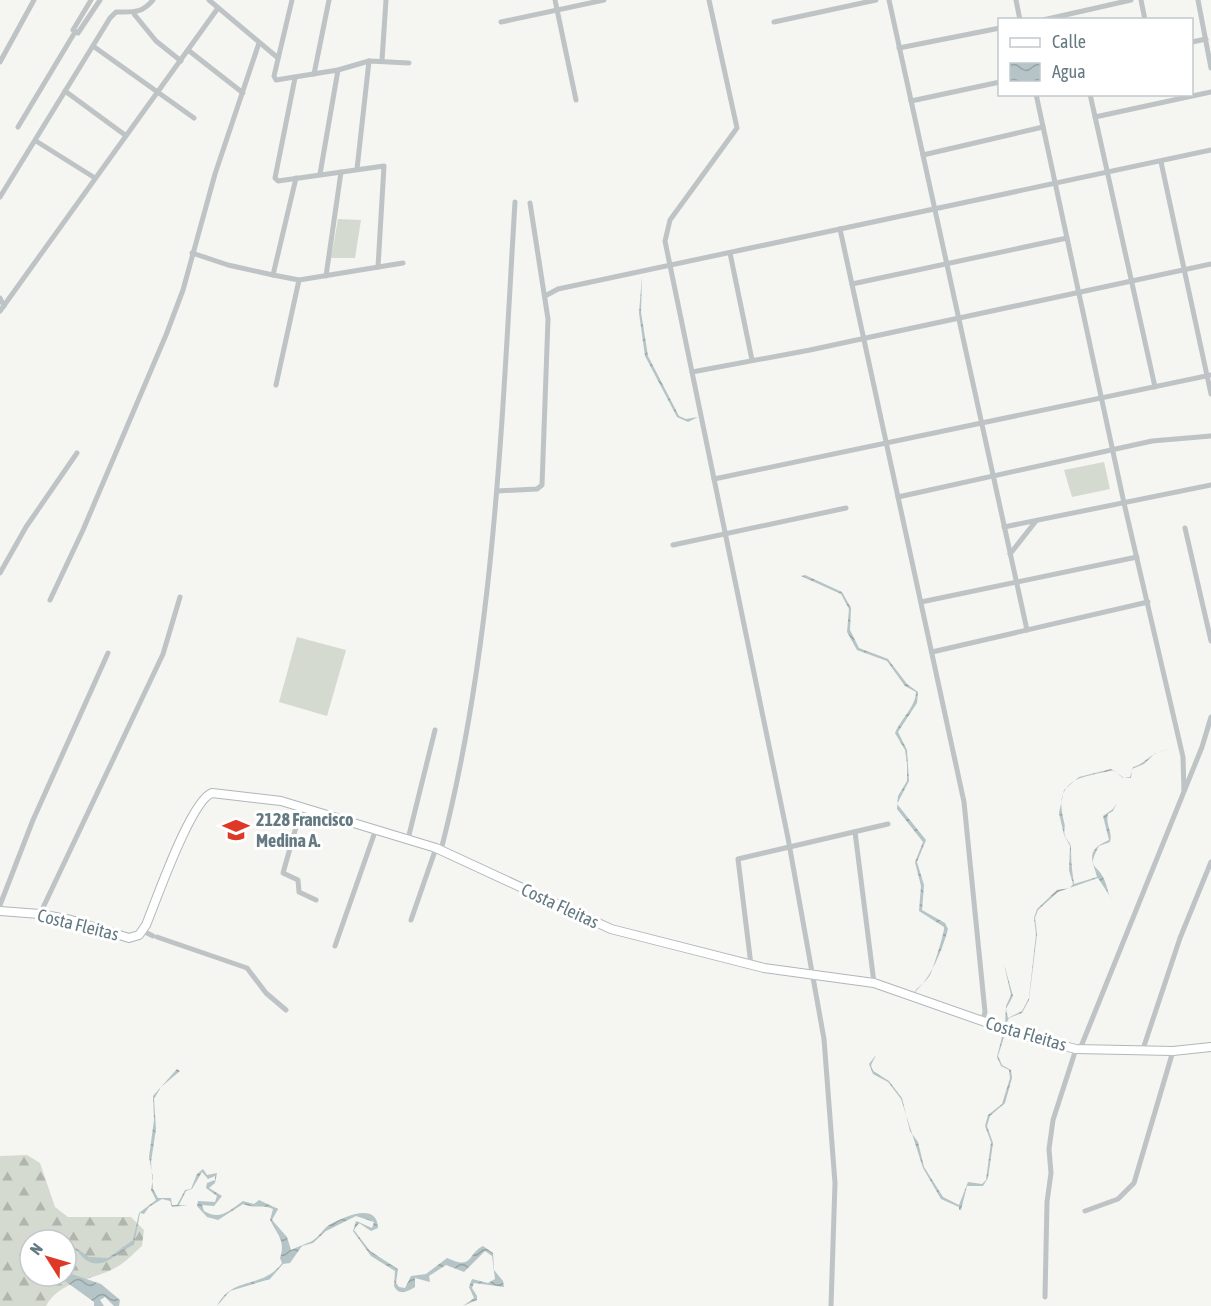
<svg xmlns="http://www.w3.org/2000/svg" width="1211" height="1306" font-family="'Asap Condensed',sans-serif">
<defs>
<pattern id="forest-firs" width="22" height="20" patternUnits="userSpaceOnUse" patternTransform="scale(1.5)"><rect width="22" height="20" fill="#d5dad0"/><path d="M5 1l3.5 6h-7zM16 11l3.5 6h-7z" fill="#b0b6ae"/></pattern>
<pattern id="water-waves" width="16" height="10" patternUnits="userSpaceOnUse" patternTransform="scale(1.5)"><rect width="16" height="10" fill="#b5c4c6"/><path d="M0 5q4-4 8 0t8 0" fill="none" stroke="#97a4a6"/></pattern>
</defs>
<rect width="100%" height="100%" fill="#f5f5f1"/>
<!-- forest -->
<path fill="url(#forest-firs)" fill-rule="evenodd" d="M27 1155 40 1163 55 1207 68 1217H131L144 1230 142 1246C135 1252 128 1260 120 1265 97 1281 61 1278 46 1306H0V1156ZM30 1240H66V1276H30Z"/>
<!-- pitch -->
<g fill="#d5dad0">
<polygon points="338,219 361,220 355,258 331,258"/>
<polygon points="1104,462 1110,489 1072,497 1064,470"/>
<polygon points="297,637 346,650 327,716 279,702"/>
</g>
<!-- water -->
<g fill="url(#water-waves)">
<polygon points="642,276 641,312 648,356 679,416 686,419 698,417 688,422 677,417 645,356 639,313"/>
<path d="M805 575 842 592 851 608 850 630 859 648 888 659 907 684 918 692 917 703 898 732 907 750 909 781 897 804 926 840 917 862 924 885 922 910 945 923 948 929C942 951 931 978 914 993 915 989 928 981 931 973 934 965 945 932 944 927L919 911 921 886 915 862 923 842 897 809 898 796 907 781V764L905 750 895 733C901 719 916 706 916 692L905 686 887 661 857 650 847 632 849 609 841 594 801 576Z"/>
<path d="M1169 749 1155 753 1144 764 1132 769 1131 778H1123L1113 770C1100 774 1080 775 1070 784 1058 795 1061 809 1064 822 1066 827 1063 831 1065 836 1067 841 1071 843 1071 848 1071 861 1072 871 1074 884L1097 877C1093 860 1084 851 1109 840L1103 816 1113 809 1117 803 1113 811 1108 814C1105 824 1113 832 1110 842L1099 846C1086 870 1097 863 1104 879 1108 887 1107 894 1113 901L1098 878 1058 892 1038 910 1035 918 1037 934 1029 1000 1022 1013 1009 1018 1005 1026 1006 1006 1011 995 1004 964 1013 996 1006 1009 1008 1018 1022 1011 1029 998 1036 934 1034 918 1037 909 1057 890 1070 888 1073 884 1069 870 1070 846 1064 835 1059 813 1064 790 1079 777 1111 769 1124 778 1130 777 1133 767C1149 762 1148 753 1169 749Z"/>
<polygon points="1003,1033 1005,1034 998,1056 1002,1065 1011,1070 1012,1078 1005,1103 990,1116 987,1126 993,1143 988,1178 983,1186 967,1186 961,1210 959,1210 959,1207 941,1199 923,1168 901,1099 888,1082 873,1074 869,1064 876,1055 871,1065 873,1071 889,1081 902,1098 910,1131 918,1142 924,1167 943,1197 959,1205 968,1182 982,1184 986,1180 991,1142 985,1126 988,1115 1002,1104 1010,1078 1009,1070 1001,1066 997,1057"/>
<path d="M177 1069 180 1071 161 1087 154 1099 156 1129 151 1162 153 1189 158 1198H171L172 1205H177L185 1190 191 1189 197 1174 203 1169 207 1175 217 1173 215 1183 209 1188 222 1196 214 1206 202 1205 204 1211C220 1221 230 1210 243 1201L254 1204 259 1200 278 1209 272 1220 287 1237 291 1250C295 1248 308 1243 312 1241 318 1238 323 1229 329 1225 341 1219 377 1200 378 1228L371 1231 359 1223 354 1230 370 1251 398 1269 396 1283 399 1287 405 1288 411 1276 426 1274 447 1258C474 1270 466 1255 483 1246L493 1253 494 1270 503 1281 504 1287 474 1283 472 1288 477 1296V1300L463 1306 474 1298 469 1287 472 1279 488 1283 495 1279 492 1256 485 1251 464 1272 446 1265 429 1276 430 1282 415 1278V1287C407 1292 399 1296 394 1286L395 1271 371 1256 353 1231 356 1221 372 1228 374 1222 356 1216 326 1231 313 1243 302 1246 290 1263 283 1264 270 1279 230 1291 217 1306C233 1275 262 1290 282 1263L280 1258C286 1241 277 1234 270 1220L273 1209C262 1204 254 1209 243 1204L218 1220 207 1217 197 1206 198 1201 215 1202 217 1196 206 1188 207 1183 215 1180V1176L208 1179 202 1172 192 1189 186 1191 179 1205H188L172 1207 170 1201 162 1199 149 1207 144 1214 140 1213 134 1245C119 1250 103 1272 86 1260 79 1255 79 1250 71 1248L66 1259V1246L70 1244 89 1257 108 1258 133 1240 139 1213 156 1200 151 1190 153 1178 149 1157 154 1120 153 1096Z"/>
<polygon points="66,1272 101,1284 120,1300 119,1306 114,1306 105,1297 100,1300 104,1306 94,1306 94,1302 58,1276 66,1276"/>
</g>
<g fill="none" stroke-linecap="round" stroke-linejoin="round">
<!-- secondary casing -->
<g stroke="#b0b7ba" stroke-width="10">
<path id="secondary" d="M0 911 40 914 71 920 129 938 139 935 146 925C156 901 191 800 212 793L281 801 436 848 611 929 764 968 874 983 1025 1036 1076 1049 1173 1051 1211 1047"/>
</g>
<!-- minor -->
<g stroke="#bec3c5" stroke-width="5">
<polyline points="91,0 73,30 78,33 100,0"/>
<polyline points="209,0 278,58"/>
<polyline points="292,0 274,76 276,80 338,70 369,61 409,63"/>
<polyline points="555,0 576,100"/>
<polyline points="709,0 737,128 670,220 665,241 788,838 824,1039 835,1183 831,1306"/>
<polyline points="889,0 1027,630"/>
<polyline points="1016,0 1020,20"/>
<polyline points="1141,0 1145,20"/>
<polyline points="1198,0 1211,68"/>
<polyline points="134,14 156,41 181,61"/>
<polyline points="1043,20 1131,0"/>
<polyline points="501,22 604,0"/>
<polyline points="774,22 876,0"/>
<polyline points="1192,42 1206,39"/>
<polyline points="93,46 194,118"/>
<polyline points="899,48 1000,28"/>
<polyline points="188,50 243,93"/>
<polyline points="382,60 386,0"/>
<polyline points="0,62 34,0"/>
<polyline points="314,74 329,0"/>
<polyline points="295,78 275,178 278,181 384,166 378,267"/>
<polyline points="65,91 125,135"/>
<polyline points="1036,94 1124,503 1183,757 1184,791"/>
<polyline points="1090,94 1155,387"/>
<polyline points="911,101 1000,82"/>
<polyline points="1095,117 1211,92"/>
<polyline points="18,127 75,32"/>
<polyline points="36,141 95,178"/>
<polyline points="923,155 1043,127"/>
<polyline points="1161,162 1211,394"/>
<polyline points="357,169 369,61"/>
<polyline points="320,174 338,70"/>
<path d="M0 197 110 18 116 12C133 12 141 14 153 0"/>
<polyline points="840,229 964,802 985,1012 982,1022"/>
<polyline points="192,253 228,265 273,275"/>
<polyline points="730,253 752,360"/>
<polyline points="326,276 341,172"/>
<polyline points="299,280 403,263"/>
<polyline points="852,284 1067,238"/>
<polyline points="545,296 558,289 1211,150"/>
<polyline points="0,298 4,306"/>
<polyline points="0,311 218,8"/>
<polyline points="692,372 810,350 1211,264"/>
<polyline points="276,385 299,280 273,275 296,178"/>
<polyline points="714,479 1211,375"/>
<polyline points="497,491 537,489 542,485 548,319 530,203"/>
<polyline points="898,497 1152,441 1211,436"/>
<polyline points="1004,527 1211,485"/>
<polyline points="1185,528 1211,641"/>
<polyline points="673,545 846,508"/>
<polyline points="1010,554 1036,521"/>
<polyline points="0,573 26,527 77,453"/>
<polyline points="50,600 83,530 166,335 183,290 215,174 259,43"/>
<polyline points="921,602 1137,557"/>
<polyline points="932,652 1148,602"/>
<polyline points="302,806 283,873 298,880 299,892 316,900"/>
<polyline points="855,832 874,983"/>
<polyline points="408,839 435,730"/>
<path d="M441 850C495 641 502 417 515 202"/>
<polyline points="0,905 33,820 108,653"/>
<polyline points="40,914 163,654 180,597"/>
<polyline points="411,920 436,848"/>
<polyline points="143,931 153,936"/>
<polyline points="157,937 247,968 266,993 286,1010"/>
<polyline points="335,946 376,829"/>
<polyline points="751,965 738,859 888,824"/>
<polyline points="1080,1049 1202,747 1211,717"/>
<polyline points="1142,1052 1180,938 1211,862"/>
<polyline points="1085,1211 1118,1199 1134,1183 1173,1051"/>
<polyline points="1045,1297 1047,1202 1051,1173 1049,1149 1053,1120 1076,1049"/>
</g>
<!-- secondary -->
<use href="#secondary" stroke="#fff" stroke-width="8"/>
</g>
<!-- icons -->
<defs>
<g id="school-bare" transform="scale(2.07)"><path d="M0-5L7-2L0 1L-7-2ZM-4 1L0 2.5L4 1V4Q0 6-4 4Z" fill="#df3827" stroke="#fff" stroke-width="2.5" paint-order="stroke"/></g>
</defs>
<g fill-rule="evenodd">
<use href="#school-bare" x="236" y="830"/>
</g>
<g text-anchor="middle" stroke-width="6" stroke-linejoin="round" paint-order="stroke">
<!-- poi labels -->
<g font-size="18" font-weight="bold" fill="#647982" stroke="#fff" text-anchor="start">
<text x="256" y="826">2128 Francisco<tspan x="256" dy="21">Medina A.</tspan></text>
</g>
<!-- street labels -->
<g font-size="18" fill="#647982" stroke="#fff">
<text transform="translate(560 906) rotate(25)" y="6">Costa Fleitas</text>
<text transform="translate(78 925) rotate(14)" y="6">Costa Fleitas</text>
<text transform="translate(1026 1034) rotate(16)" y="6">Costa Fleitas</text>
</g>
</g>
<!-- legend -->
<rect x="998" y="18" width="195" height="78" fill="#ffffff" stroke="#c1c9cd" stroke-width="1.5"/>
<rect x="1010" y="38" width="30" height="9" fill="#ffffff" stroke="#c1c9cd" stroke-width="1.5"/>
<text x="1052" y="48" font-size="18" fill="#647982">Calle</text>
<rect x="1010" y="63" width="30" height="18" fill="url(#water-waves)" stroke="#c1c9cd" stroke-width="1.5"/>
<text x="1052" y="78" font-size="18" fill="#647982">Agua</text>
<!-- north arrow -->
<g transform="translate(48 1258) rotate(307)"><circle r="28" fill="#ffffff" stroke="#c1c9cd" stroke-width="1.5"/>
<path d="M0-4.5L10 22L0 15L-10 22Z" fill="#df3827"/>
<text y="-9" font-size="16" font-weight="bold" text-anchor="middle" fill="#647982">N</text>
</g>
</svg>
